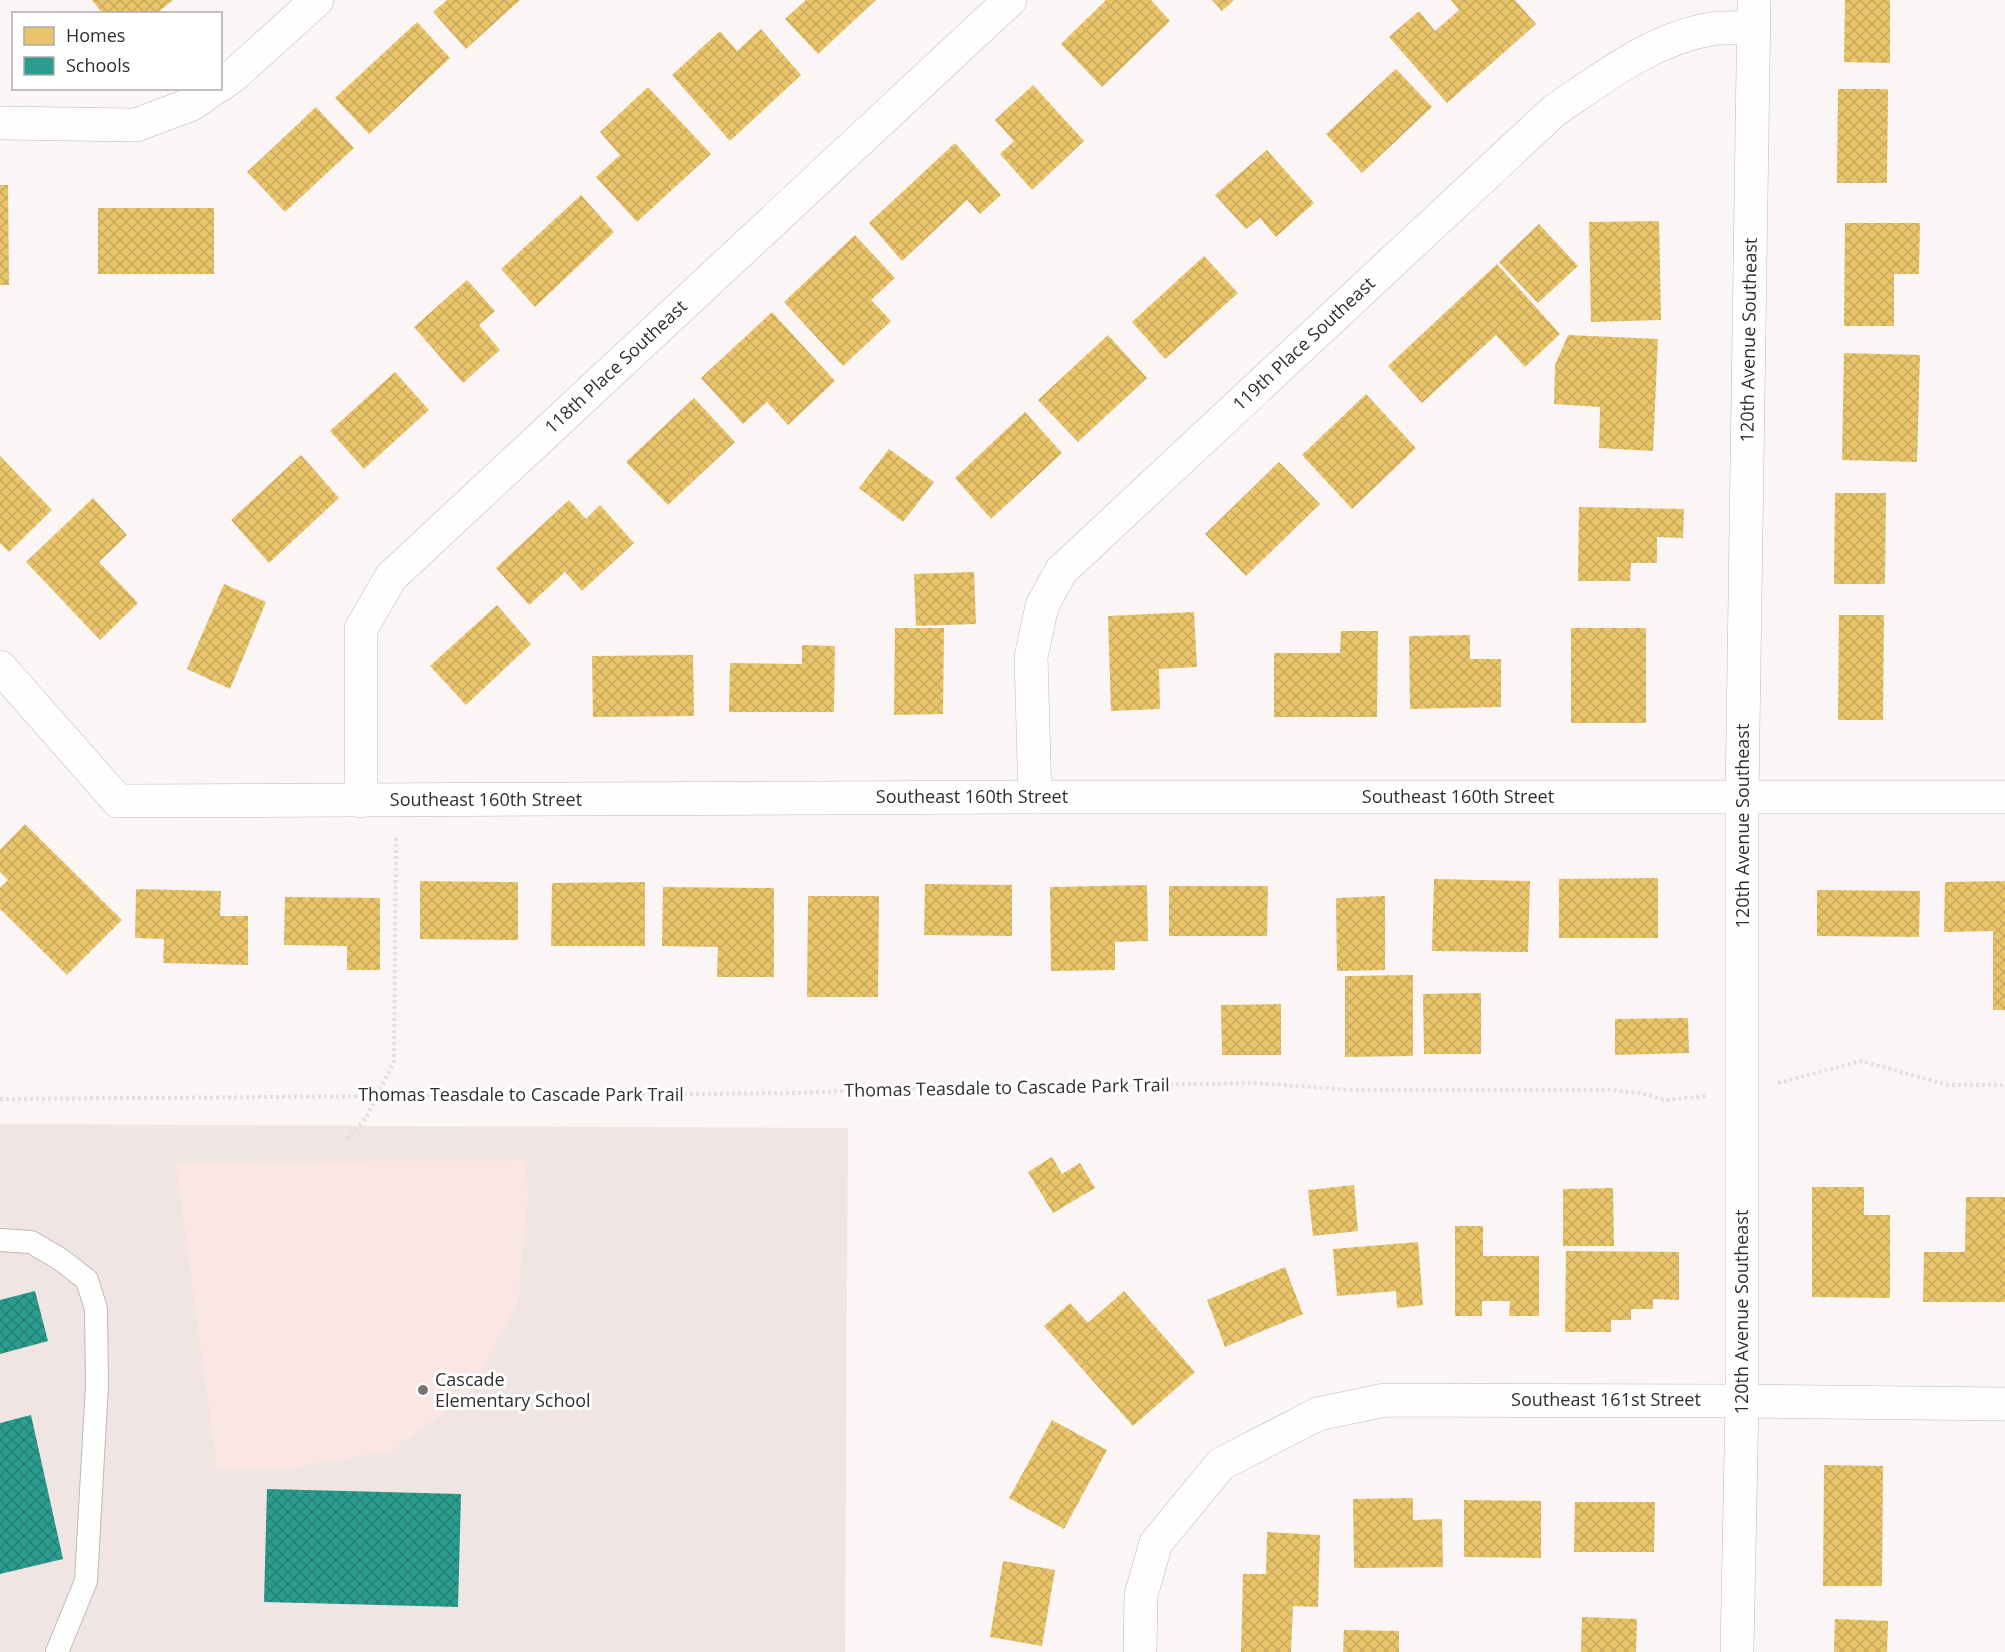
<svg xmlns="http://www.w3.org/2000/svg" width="2005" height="1652" font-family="'Open Sans',sans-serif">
<defs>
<pattern id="homes-cross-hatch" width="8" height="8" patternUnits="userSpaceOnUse" patternTransform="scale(1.5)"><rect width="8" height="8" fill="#e9c46a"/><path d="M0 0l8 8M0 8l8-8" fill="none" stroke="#c8a95c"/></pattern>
<pattern id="schools-cross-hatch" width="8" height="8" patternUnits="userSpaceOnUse" patternTransform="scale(1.5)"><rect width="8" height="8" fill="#2a9d8f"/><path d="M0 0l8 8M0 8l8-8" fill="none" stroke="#258075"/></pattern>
</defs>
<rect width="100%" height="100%" fill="#fbf6f5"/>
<!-- built -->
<polygon fill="#f1e5e3" points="0,1124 848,1128 845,1652 0,1652"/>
<!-- pitch -->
<polygon fill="#fae6e2" points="525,1160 528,1196 518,1301 468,1395 391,1451 287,1468 217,1468 176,1163"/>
<!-- homes -->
<g fill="url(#homes-cross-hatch)">
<polygon points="92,0 173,0 156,14 103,14"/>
<polygon points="447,0 520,0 466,49 433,12"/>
<polygon points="806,0 876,0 818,54 785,19"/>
<polygon points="1106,0 1151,0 1170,21 1102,87 1061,44"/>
<polygon points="1212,0 1234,0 1222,11"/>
<polygon points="1451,0 1515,0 1536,24 1447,103 1389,37 1419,11 1435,31 1459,10"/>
<polygon points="1845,0 1890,0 1890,63 1844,62"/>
<polygon points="417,22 450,58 369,134 335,98"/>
<polygon points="761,29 801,75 730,141 672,75 720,31 737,51"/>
<polygon points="1396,69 1432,107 1362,173 1326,134"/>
<polygon points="1033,85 1084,141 1032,190 1000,154 1014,141 995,120"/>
<polygon points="648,87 711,154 637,222 596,177 620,155 600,132"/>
<polygon points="1838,89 1888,89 1887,183 1837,183"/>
<polygon points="316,107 354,148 285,212 247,172"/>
<polygon points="955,143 1001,195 980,214 967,200 902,261 869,223"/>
<polygon points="1267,150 1314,203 1276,237 1260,218 1246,229 1215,195"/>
<polygon points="0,185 8,185 9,285 0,285"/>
<polygon points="581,195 614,232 535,307 501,269"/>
<rect x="98" y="208" width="116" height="66"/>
<polygon points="1659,221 1661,320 1591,322 1589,222"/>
<polygon points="1845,223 1920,223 1919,274 1894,274 1894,326 1844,326"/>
<polygon points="1539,224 1578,266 1538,303 1499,262"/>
<polygon points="855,235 895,278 871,300 891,321 843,366 784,302"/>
<polygon points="1204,256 1238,293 1165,359 1132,322"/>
<polygon points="1497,264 1560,334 1525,367 1496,335 1422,403 1388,366"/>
<polygon points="467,280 495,311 479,325 500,350 463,383 414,327"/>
<polygon points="772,312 835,381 788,425 767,402 743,424 701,378"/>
<polygon points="1108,335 1147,378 1078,442 1038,400"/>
<polygon points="1568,335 1658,339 1653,451 1599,448 1600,407 1554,404 1555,365"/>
<polygon points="1844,353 1920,355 1917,462 1842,460"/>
<polygon points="395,372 429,410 364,469 330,431"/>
<polygon points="1366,394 1416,448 1352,509 1302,455"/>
<polygon points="694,398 735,442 668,505 626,462"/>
<polygon points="1025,412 1062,453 991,519 955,478"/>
<polygon points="889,449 934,482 903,522 859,488"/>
<polygon points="301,455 339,498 269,563 231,520"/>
<polygon points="0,456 52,510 9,552 0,543"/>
<polygon points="1279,462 1320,504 1246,576 1205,534"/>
<polygon points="1835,493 1886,493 1885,584 1834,584"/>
<polygon points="93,498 127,535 99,562 138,603 100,640 26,562"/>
<polygon points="569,500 586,519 600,505 634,543 582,591 565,572 529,605 496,568"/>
<polygon points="1579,507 1684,509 1683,538 1657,537 1657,563 1631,563 1630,581 1578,581"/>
<polygon points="974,572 976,624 916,626 914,574"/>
<polygon points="224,584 266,602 230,689 187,669"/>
<polygon points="497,605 531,644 466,705 430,666"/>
<polygon points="1194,612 1197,667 1159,669 1160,709 1111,711 1108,616"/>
<polygon points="1839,615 1884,615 1883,720 1838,720"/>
<polygon points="895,628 944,628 943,714 894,715"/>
<rect x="1571" y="628" width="75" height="95"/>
<polygon points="1341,631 1378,631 1377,717 1274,717 1274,653 1340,653"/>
<polygon points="1470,635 1470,659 1501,659 1501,707 1410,709 1409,636"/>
<polygon points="802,645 835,646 834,712 729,712 730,663 802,664"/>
<polygon points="693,655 694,716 593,717 592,656"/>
<polygon points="25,824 122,920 67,975 0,909 0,888 8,880 0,872 0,850"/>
<polygon points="1658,878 1658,938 1559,938 1559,879"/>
<polygon points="1434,879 1530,881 1528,952 1432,951"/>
<polygon points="420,881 518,882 518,940 420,939"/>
<polygon points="2005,881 2005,1010 1993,1010 1993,931 1944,932 1945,882"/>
<polygon points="645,882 645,946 551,946 552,883"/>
<polygon points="925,884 1012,885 1012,936 924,935"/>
<polygon points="1147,885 1148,941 1115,942 1115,970 1051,971 1050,887"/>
<polygon points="1169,886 1268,886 1267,936 1169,936"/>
<polygon points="663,887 774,888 774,977 717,977 718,947 662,946"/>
<polygon points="136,889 221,891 220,916 248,916 248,965 163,963 164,939 135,938"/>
<polygon points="1817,890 1920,891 1919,937 1817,936"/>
<polygon points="808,896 879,896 878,997 807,997"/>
<polygon points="1385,896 1385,970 1337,971 1336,898"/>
<polygon points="285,897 380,898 380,970 347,970 347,946 284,945"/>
<polygon points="1413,975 1413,1056 1345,1057 1345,976"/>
<polygon points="1481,993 1481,1054 1424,1054 1423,994"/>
<polygon points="1281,1004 1281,1055 1222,1055 1221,1005"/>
<polygon points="1688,1018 1689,1053 1615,1055 1615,1019"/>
<polygon points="1052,1157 1062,1174 1080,1163 1095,1188 1053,1213 1028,1172"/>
<polygon points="1354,1185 1358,1231 1313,1236 1308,1190"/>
<polygon points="1812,1187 1864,1187 1864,1215 1890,1215 1890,1298 1812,1297"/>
<polygon points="1613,1188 1614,1246 1563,1246 1563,1189"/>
<polygon points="1966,1197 2005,1197 2005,1302 1923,1302 1924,1252 1965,1252"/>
<polygon points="1455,1226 1483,1226 1483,1256 1539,1256 1539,1316 1509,1316 1510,1301 1482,1301 1482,1316 1455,1316"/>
<polygon points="1418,1242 1423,1305 1397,1308 1396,1291 1337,1296 1333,1249"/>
<polygon points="1566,1251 1679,1252 1679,1300 1653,1299 1653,1309 1631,1309 1631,1320 1611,1320 1611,1332 1565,1332"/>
<polygon points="1285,1267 1303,1314 1225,1347 1207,1300"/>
<polygon points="1124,1291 1195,1372 1133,1426 1044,1326 1070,1303 1088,1323"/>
<polygon points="1052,1420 1107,1450 1064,1529 1009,1498"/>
<polygon points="1824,1465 1883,1466 1882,1586 1823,1586"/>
<polygon points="1413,1498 1413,1520 1442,1519 1443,1567 1354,1568 1353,1499"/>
<polygon points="1464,1500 1541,1501 1541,1558 1464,1557"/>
<polygon points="1575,1502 1655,1502 1654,1552 1574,1552"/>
<polygon points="1267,1532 1320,1535 1318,1607 1293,1606 1291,1652 1241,1652 1243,1574 1266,1574"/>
<polygon points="1003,1561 1055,1570 1042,1646 990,1637"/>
<polygon points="1582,1617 1637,1619 1636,1652 1581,1652"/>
<polygon points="1835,1619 1888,1621 1887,1652 1834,1652"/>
<polygon points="1344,1630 1399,1631 1399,1652 1343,1652"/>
</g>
<!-- schools -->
<g fill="url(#schools-cross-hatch)">
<polygon points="35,1291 48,1341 0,1354 0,1300"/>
<polygon points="31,1415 63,1559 0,1574 0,1423"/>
<polygon points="267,1489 461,1494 458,1607 264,1602"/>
</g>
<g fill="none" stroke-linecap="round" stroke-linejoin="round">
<!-- service casing -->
<g stroke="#bdb9b8" stroke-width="24">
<polyline id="service" points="0,1240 31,1242 60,1259 87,1280 96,1309 97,1385 86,1581 57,1652"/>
</g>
<!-- minor casing -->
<g stroke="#bdb9b8" stroke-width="34">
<g id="minor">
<polyline points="220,85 233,76 317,0"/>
<polyline points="0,123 136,125 192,104 215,88"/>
<polyline points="0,667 118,801 1035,797 2005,797"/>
<path d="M1035 797 1031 657 1042 606 1061 571 1555 110C1604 77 1652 39 1711 29 1725 27 1740 28 1754 28"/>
<polyline points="361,801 361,629 391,577 1010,0"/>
<polyline points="1140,1652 1141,1595 1156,1543 1221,1464 1318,1414 1385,1400 1742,1401 2005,1404"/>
<polyline points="1737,1652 1742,1401 1742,797 1754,0"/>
</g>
</g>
<!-- path -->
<g stroke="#e2e1e0" stroke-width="4" stroke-dasharray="3 3" stroke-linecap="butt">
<polyline points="1778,1083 1861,1061 1948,1085 2005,1085"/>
<polyline points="0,1099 806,1093 859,1090 1256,1083 1352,1090 1612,1090 1640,1093 1665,1100 1706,1096"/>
<polyline points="347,1139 366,1118 394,1062 396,836"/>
</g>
<!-- service -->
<use href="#service" stroke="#fefefe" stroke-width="22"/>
<!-- minor -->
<use href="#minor" stroke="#fefefe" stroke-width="33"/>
</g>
<!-- markers -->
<circle fill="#787473" stroke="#fff" stroke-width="2" cx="423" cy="1390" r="6"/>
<g text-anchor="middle" stroke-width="6" stroke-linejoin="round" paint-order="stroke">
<!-- street labels -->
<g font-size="18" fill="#312e2d" stroke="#fff">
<text transform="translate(1749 340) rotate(-89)" y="6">120th Avenue Southeast</text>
<text transform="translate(1304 344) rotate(-43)" y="6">119th Place Southeast</text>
<text transform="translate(616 367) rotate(-43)" y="6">118th Place Southeast</text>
<text x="972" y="803">Southeast 160th Street</text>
<text x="1458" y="803">Southeast 160th Street</text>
<text x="486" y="806">Southeast 160th Street</text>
<text transform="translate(1743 826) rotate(-90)" y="6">120th Avenue Southeast</text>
<text transform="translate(1007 1088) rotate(-1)" y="6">Thomas Teasdale to Cascade Park Trail</text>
<text x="521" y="1101">Thomas Teasdale to Cascade Park Trail</text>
<text transform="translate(1742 1312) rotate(-90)" y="6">120th Avenue Southeast</text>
<text x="1606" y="1406">Southeast 161st Street</text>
</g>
<!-- poi labels -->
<g font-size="18" fill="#312e2d" stroke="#fff" text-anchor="start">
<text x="435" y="1386">Cascade<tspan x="435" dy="21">Elementary School</tspan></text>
</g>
</g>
<!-- legend -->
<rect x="12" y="12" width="210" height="78" fill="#ffffff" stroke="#adabab" stroke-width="1.5"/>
<rect x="24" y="27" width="30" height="18" fill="#e9c46a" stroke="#adabab" stroke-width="1.5"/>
<text x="66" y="42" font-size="18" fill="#312e2d">Homes</text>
<rect x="24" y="57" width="30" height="18" fill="#2a9d8f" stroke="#adabab" stroke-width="1.5"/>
<text x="66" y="72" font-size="18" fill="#312e2d">Schools</text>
</svg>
